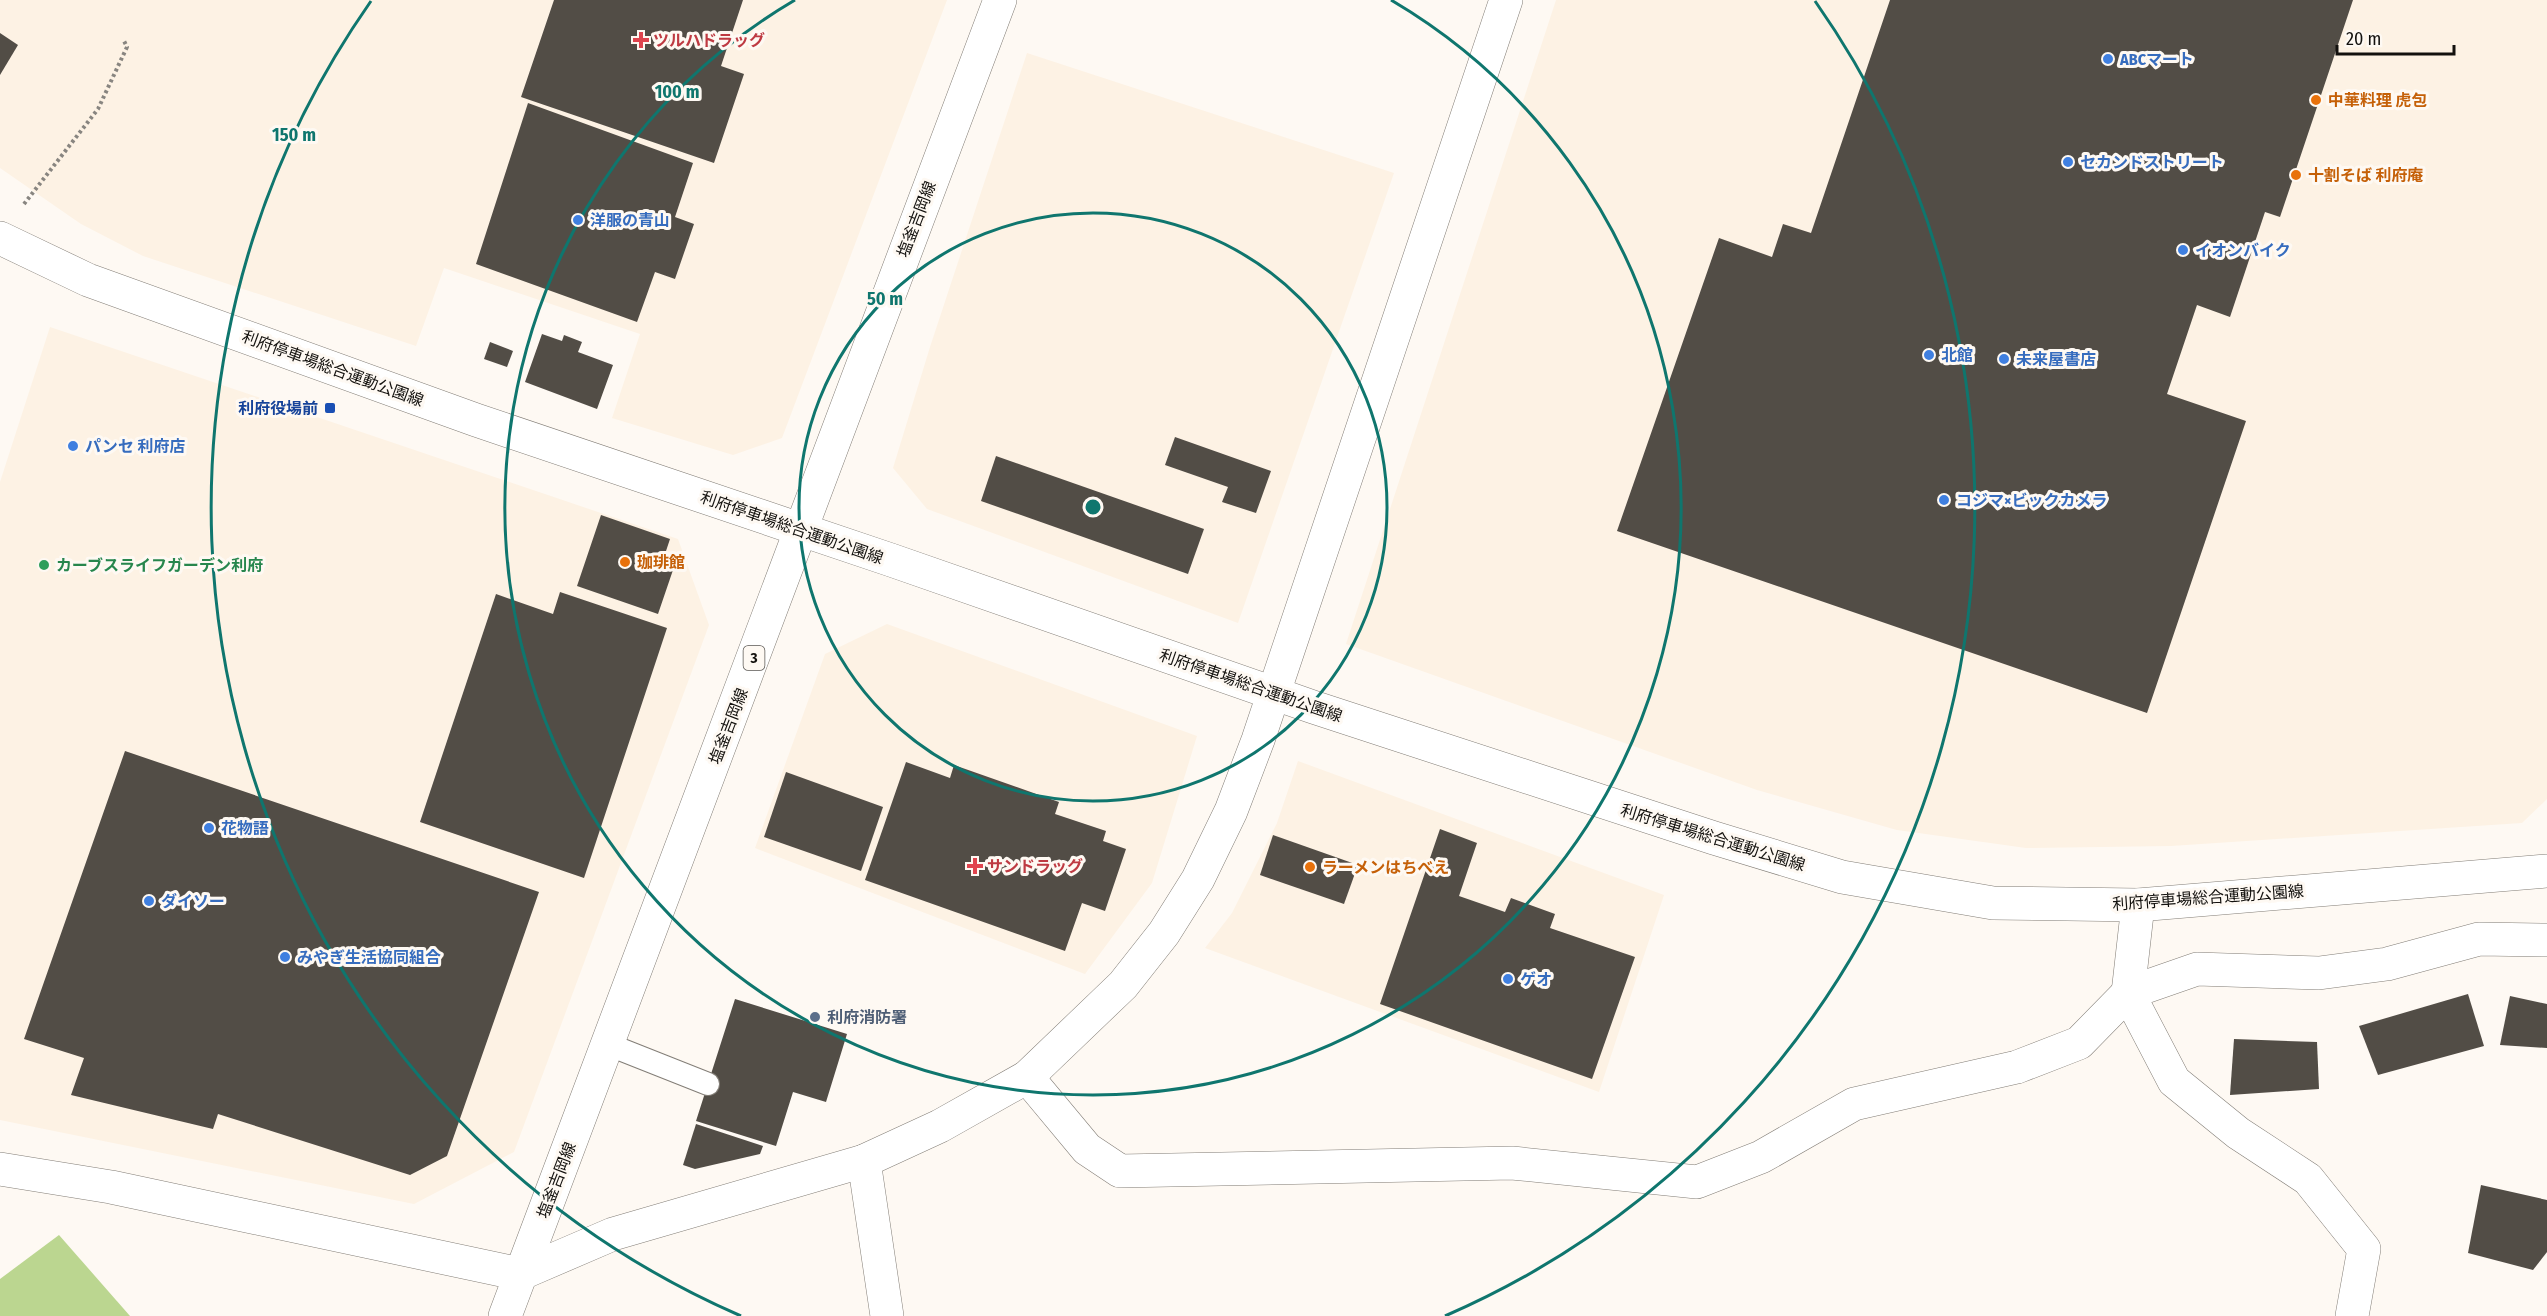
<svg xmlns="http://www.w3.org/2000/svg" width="2547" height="1316" font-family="'Fira Sans Condensed','Noto Sans JP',sans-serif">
<rect width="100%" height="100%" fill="#fef9f3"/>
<!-- built -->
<g fill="#fdf2e4">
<polygon points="0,0 947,0 782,438 733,455 612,418 640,334 444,268 416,346 143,256 81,224 0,168"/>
<polygon points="1556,0 2547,0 2547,799 2522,823 2171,846 2026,848 1897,830 1757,790 1346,644"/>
<polygon points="1027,53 1394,173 1238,623 927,509 893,468 930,347"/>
<polygon points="50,327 678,539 709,625 514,1152 414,1204 0,1120 0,482"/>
<polygon points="887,624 1197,736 1152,883 1085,974 755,848 825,654"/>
<polygon points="1298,761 1664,895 1599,1092 1205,948 1232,913 1277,823"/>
</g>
<!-- green -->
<polygon fill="#bbd690" points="59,1235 130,1316 0,1316 0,1279"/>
<!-- building -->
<g fill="#524d46">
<polygon points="554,0 743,0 721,66 744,74 714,163 521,97"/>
<polygon points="1890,0 2353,0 2280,217 2265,212 2230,317 2197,305 2167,394 2246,421 2147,713 1617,531 1719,238 1772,257 1783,224 1811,233"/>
<polygon points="0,33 18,45 0,75"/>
<polygon points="528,103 693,163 675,217 694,224 675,279 655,272 637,322 476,264"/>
<polygon points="542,334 562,341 564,335 582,342 578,352 613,365 597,409 525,382"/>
<polygon points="490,342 513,351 507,367 484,359"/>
<polygon points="1175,437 1271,471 1256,513 1222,502 1228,487 1165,465"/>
<polygon points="996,456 1204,529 1188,574 981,501"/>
<polygon points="601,515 670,539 661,566 673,570 658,614 577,586"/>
<polygon points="560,592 667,628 584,878 420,822 496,594 553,614"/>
<polygon points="125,751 539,892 447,1156 410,1175 218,1114 213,1129 71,1095 84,1058 24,1039"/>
<polygon points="906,762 950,778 954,765 1059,802 1055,814 1106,831 1103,841 1126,849 1105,911 1082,903 1065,951 865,880"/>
<polygon points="786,772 883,807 861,871 764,837"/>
<polygon points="1440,829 1477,843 1459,896 1505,912 1511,898 1555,914 1550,928 1635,957 1592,1079 1380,1004"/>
<polygon points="1273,835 1358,865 1344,904 1260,875"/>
<polygon points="2468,994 2484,1046 2378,1075 2359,1026"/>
<polygon points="2510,996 2547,1004 2547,1048 2500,1045"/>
<polygon points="735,999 847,1034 826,1102 793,1092 776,1146 696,1121"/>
<polygon points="2234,1039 2317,1042 2319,1089 2230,1095"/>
<polygon points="696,1124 763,1146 760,1154 695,1169 683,1165"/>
<polygon points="2481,1185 2547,1200 2547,1252 2533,1270 2468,1253"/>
</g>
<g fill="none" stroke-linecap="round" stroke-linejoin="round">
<!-- lane casing -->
<g stroke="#837e77" stroke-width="24">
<polyline id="lane" points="607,1044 708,1084"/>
</g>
<!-- street casing -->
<g stroke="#837e77" stroke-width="34">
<g id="street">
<polyline points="2138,905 2128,993 2174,1081 2238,1133 2308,1179 2364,1249 2352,1316"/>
<polyline points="1027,1077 1087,1149 1120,1171 1512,1163 1697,1182 1761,1157 1854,1104 2017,1067 2079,1043 2128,993 2197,969 2319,973 2387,964 2479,939 2547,940"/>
<polyline points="864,1161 887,1316"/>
</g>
</g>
<!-- secondary casing -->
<g stroke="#837e77" stroke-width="34">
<g id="secondary">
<polyline points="0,238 88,280 476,420 891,560 1313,707 1714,838 1842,877 1993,903 2138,905 2547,871"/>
<polyline points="0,1169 111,1187 520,1274 613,1234 864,1161 940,1126 1027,1077 1123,985 1164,933 1198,879 1231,811 1258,740 1506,0"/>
</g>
</g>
<!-- primary casing -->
<g stroke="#837e77" stroke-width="34">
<polyline id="primary" points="505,1316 1000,0"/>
</g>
<!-- path -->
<polyline stroke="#888580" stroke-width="4" stroke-dasharray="3 3" stroke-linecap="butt" points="24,204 98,109 127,47 124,41"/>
<!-- lane -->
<use href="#lane" stroke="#fff" stroke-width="22"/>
<!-- street -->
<use href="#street" stroke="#fff" stroke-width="33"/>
<!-- secondary -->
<use href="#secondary" stroke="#fff" stroke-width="33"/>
<!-- primary -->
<use href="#primary" stroke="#fff" stroke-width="33"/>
</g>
<!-- distance rings -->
<g fill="none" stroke="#0f766e" stroke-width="3">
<circle cx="1093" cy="507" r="294"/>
<path d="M1391 0A588 588 0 1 1 795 0"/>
<path d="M741 1316A882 882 0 0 1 371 1M1815 1A882 882 0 0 1 1445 1316"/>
</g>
<!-- markers -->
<g fill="#e0444e" stroke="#fef9f3" stroke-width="2">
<path d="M638 31h6v6h6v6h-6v6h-6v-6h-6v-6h6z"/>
<path d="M972 857h6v6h6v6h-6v6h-6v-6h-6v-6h6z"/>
</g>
<g fill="#3f7fe0" stroke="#fef9f3" stroke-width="2">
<circle cx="2108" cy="59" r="6"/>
<circle cx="2068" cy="162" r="6"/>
<circle cx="578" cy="220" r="6"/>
<circle cx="2183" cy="250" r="6"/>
<circle cx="1929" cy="355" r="6"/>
<circle cx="2004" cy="359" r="6"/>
<circle cx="73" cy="446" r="6"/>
<circle cx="1944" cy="500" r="6"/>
<circle cx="209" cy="828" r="6"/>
<circle cx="149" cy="901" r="6"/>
<circle cx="285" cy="957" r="6"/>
<circle cx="1508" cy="979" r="6"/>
</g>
<g fill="#e8710a" stroke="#fef9f3" stroke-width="2">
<circle cx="2316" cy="100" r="6"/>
<circle cx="2296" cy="175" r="6"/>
<circle cx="625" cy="562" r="6"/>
<circle cx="1310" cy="867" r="6"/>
</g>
<rect fill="#1a4fb4" stroke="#fef9f3" stroke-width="2" x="324" y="402" width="12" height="12" rx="3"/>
<circle fill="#2e9e5b" stroke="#fef9f3" stroke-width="2" cx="44" cy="565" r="6"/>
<circle fill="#5c6f8a" stroke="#fef9f3" stroke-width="2" cx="815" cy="1017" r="6"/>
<g text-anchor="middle" stroke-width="6" stroke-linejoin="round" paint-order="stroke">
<!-- shield labels -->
<rect fill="#fef9f3" stroke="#5a5753" stroke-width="1.5" x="743.5" y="646" width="21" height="24" rx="4.5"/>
<g font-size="15" font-weight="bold" fill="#13110e">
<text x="754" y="663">3</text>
</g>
<!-- health labels -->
<g font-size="16" font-weight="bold" fill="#be3a42" stroke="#fef9f3" text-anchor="start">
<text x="653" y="46">ツルハドラッグ</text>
<text x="987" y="872">サンドラッグ</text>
</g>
<!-- shop labels -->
<g font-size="16" font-weight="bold" fill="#366cbe" stroke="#fef9f3" text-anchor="start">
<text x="2120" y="65">ABCマート</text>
<text x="2080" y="168">セカンドストリート</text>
<text x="590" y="226">洋服の青山</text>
<text x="2195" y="256">イオンバイク</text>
<text x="1941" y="361">北館</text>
<text x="2016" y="365">未来屋書店</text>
<text x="85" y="452">パンセ 利府店</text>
<text x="1956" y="506">コジマ×ビックカメラ</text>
<text x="221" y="834">花物語</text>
<text x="161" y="907">ダイソー</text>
<text x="297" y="963">みやぎ生活協同組合</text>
<text x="1520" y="985">ゲオ</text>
</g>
<!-- food labels -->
<g font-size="16" font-weight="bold" fill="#c56008" stroke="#fef9f3" text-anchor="start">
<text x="2328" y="106">中華料理 虎包</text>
<text x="2308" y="181">十割そば 利府庵</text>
<text x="637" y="568">珈琲館</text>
<text x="1322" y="873">ラーメンはちべえ</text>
</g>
<!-- street labels -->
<g font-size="16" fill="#13110e" stroke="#fef9f3">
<text transform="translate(916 219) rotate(-69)" y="6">塩釜吉岡線</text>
<text transform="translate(333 368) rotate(20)" y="6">利府停車場総合運動公園線</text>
<text transform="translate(792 527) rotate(19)" y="6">利府停車場総合運動公園線</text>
<text transform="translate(1251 685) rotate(19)" y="6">利府停車場総合運動公園線</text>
<text transform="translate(728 726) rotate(-69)" y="6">塩釜吉岡線</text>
<text transform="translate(1713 837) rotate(17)" y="6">利府停車場総合運動公園線</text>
<text transform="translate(2208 897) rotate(-4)" y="6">利府停車場総合運動公園線</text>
<text transform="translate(556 1180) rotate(-69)" y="6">塩釜吉岡線</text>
</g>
<!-- transit labels -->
<g font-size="16" font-weight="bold" fill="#164399" stroke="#fef9f3" text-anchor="end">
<text x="318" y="414">利府役場前</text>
</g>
<!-- leisure labels -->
<g font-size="16" font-weight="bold" fill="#27864d" stroke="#fef9f3" text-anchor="start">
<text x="56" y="571">カーブスライフガーデン利府</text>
</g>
<!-- service labels -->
<g font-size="16" font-weight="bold" fill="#4e5e75" stroke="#fef9f3" text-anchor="start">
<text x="827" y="1023">利府消防署</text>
</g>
</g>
<circle cx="1093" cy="507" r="9" fill="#0f766e" stroke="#fef9f3" stroke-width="3"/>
<g font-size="18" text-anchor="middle" font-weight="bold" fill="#0f766e" stroke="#fef9f3" stroke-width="6" stroke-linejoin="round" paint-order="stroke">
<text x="677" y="98">100 m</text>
<text x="294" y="141">150 m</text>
<text x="885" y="305">50 m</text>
</g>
<!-- scale -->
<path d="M2337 45v9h117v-9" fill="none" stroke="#13110e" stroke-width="3"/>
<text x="2346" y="45" font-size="18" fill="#13110e" stroke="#fef9f3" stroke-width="4.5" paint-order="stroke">20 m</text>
</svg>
